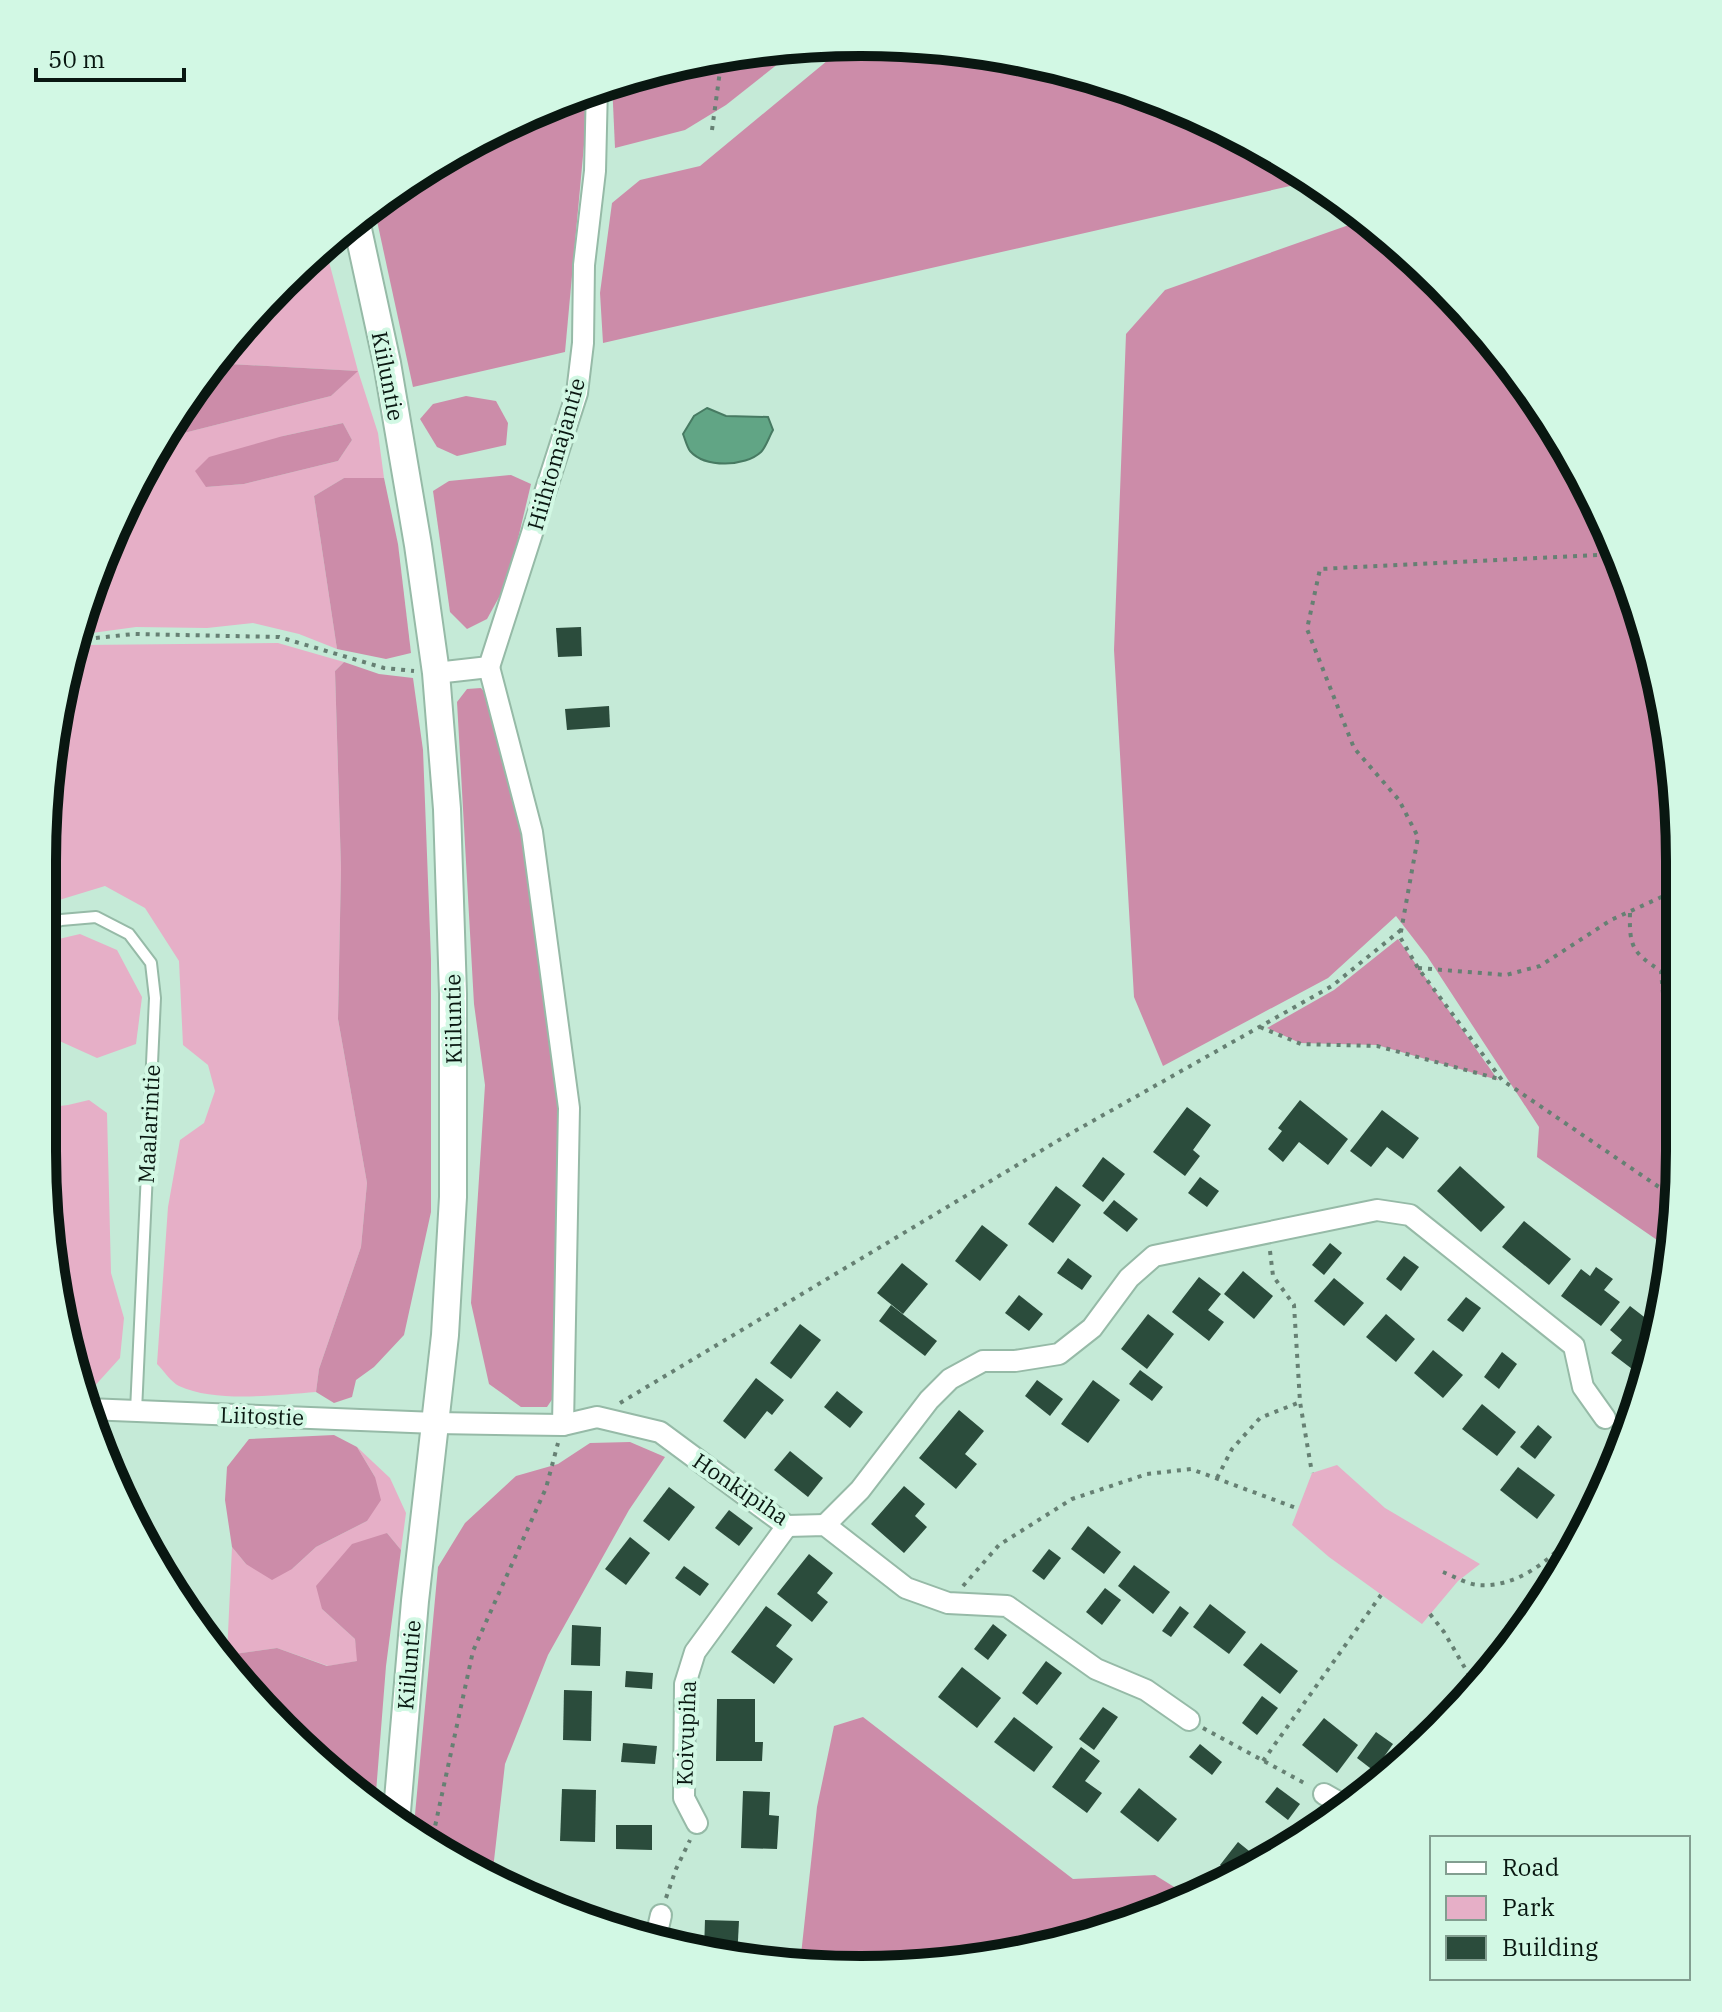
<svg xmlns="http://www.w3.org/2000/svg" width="1722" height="2012" font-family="'IBM Plex Serif',serif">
<rect width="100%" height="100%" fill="#c5ead7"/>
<!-- green -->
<g fill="#e6afc7" fill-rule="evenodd">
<path d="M324 243 358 371 378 433 384 478H344L314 496 337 649 299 634 253 623 207 628 136 627 77 635 85 598 127 498 164 438 331 396 357 371 211 363ZM343 423 352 440 338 461 244 484 206 487 283 436Z"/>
<path d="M278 643 344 662 335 671 341 868 338 1019 367 1183 361 1247 319 1369 316 1392C276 1395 216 1403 179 1386 171 1382 164 1371 157 1364L168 1207 180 1140 204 1123 215 1091 208 1065 183 1045 179 961 145 908 105 886 46 904 49 755 74 649 84 645Z"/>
<polygon points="80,934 117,950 142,997 136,1044 97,1058 44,1034 46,942"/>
<polygon points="89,1100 107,1113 111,1273 124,1318 120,1358 91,1390 80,1391 70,1363 42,1151 43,1108 68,1105"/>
<polygon points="357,1447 390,1478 406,1513 401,1550 387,1533 322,1609 355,1639 358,1661 328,1666 277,1648 227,1655 232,1547 246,1564 292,1569 316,1547 367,1521 375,1477"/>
<polygon points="1337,1465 1385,1508 1480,1564 1458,1581 1422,1624 1329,1557 1292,1525 1312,1473"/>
</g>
<!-- forest -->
<g fill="#cc8ca9">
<polygon points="914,44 1073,70 1223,126 1312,181 603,343 600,293 612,203 640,180 700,166 845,46"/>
<polygon points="798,48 726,105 685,130 615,148 612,82 754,49"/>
<polygon points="584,92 586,123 565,352 413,387 374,207 451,152"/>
<polygon points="1369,220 1476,321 1570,451 1636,597 1678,807 1680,1151 1670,1249 1537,1157 1539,1127 1427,956 1396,916 1328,978 1163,1066 1134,997 1114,650 1126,334 1165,290 1346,226"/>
<polygon points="211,363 358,371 331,396 164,438"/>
<polygon points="466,396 496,401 508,423 506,445 457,456 437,447 420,419 433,404"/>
<polygon points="343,423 352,440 338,461 244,484 206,487 195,471 209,457 283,436"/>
<polygon points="511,475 531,484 508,581 487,619 467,629 450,612 433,491 449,481"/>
<polygon points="344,478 384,478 398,544 411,653 386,659 337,649 314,496"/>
<polygon points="344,662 379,674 413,678 423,750 431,959 431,1212 404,1335 374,1367 356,1380 352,1397 334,1403 316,1392 319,1369 361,1247 367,1183 338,1019 341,868 335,671"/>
<polygon points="481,688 491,700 523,828 554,1049 560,1153 557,1392 547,1407 521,1407 489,1384 471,1303 485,1085 474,1004 457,702 467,689"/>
<polygon points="1398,939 1498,1080 1377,1045 1300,1043 1267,1028 1334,990"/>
<polygon points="334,1435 357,1447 375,1477 381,1500 367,1521 316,1547 292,1569 272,1580 246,1564 232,1547 225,1500 227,1467 249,1439"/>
<polygon points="630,1442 665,1457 629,1510 548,1655 505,1764 492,1878 413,1836 438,1567 465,1523 516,1476 558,1464 590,1443"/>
<polygon points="387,1533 401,1550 386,1666 375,1805 246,1691 226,1662 227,1655 277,1648 327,1666 357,1661 355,1639 322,1609 316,1586 352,1544"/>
<polygon points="863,1717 1073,1879 1155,1875 1187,1895 1125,1926 915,1968 800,1964 817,1807 834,1726"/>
</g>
<!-- water -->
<path fill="#61a585" stroke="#477a62" stroke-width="2" d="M707 408 726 416 768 417 773 430C769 437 766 447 761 452 745 467 705 468 690 451 687 447 685 439 683 434L694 416Z"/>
<!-- building -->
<g fill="#2b4c3c">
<polygon points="581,627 582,656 558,657 556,628"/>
<polygon points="609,706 610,727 567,730 565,709"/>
<polygon points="1300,1100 1348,1139 1328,1165 1299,1142 1283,1162 1268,1149 1282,1131 1278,1128"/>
<polygon points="1187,1107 1211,1125 1193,1150 1200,1156 1185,1176 1153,1152"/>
<polygon points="1382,1110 1419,1138 1403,1159 1387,1147 1371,1167 1350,1151"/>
<polygon points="1103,1157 1125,1174 1103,1202 1082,1186"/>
<polygon points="1460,1166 1505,1207 1481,1232 1437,1191"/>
<polygon points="1200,1177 1219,1191 1207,1207 1188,1193"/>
<polygon points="1056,1186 1081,1205 1053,1243 1028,1224"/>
<polygon points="1114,1200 1138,1219 1127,1232 1103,1213"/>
<polygon points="1524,1221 1571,1259 1549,1285 1502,1247"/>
<polygon points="982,1225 1008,1245 980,1281 955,1261"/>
<polygon points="1330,1243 1342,1253 1324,1275 1312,1265"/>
<polygon points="1404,1256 1419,1267 1401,1291 1386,1279"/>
<polygon points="1068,1258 1092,1276 1082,1290 1057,1273"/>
<polygon points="902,1263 928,1284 903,1314 877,1293"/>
<polygon points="1596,1267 1613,1279 1604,1290 1620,1302 1601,1326 1561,1296 1581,1269 1590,1276"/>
<polygon points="1243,1271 1273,1296 1254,1319 1224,1294"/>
<polygon points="1199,1277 1221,1294 1208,1310 1224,1322 1209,1341 1172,1312"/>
<polygon points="1334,1278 1364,1303 1344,1326 1314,1301"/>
<polygon points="1019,1295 1043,1314 1029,1331 1005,1313"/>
<polygon points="1466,1297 1481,1308 1463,1332 1447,1320"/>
<polygon points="891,1305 937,1341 925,1356 879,1321"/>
<polygon points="1630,1306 1652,1323 1644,1334 1654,1343 1644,1378 1611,1353 1622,1340 1610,1330"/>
<polygon points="1148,1314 1174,1334 1147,1369 1121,1349"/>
<polygon points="1386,1314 1415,1339 1396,1362 1366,1337"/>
<polygon points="800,1324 821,1340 791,1379 770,1363"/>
<polygon points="1433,1350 1463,1375 1443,1398 1414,1373"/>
<polygon points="1502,1352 1517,1364 1499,1389 1484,1377"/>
<polygon points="1140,1370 1163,1387 1152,1401 1129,1384"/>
<polygon points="756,1378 784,1400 772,1415 767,1411 745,1439 723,1421"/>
<polygon points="1037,1380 1063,1399 1050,1416 1025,1396"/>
<polygon points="1093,1380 1120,1400 1088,1443 1061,1424"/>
<polygon points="837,1391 863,1412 850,1428 824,1407"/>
<polygon points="1482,1404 1516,1432 1497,1456 1462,1429"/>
<polygon points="959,1410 984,1431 965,1454 977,1464 956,1489 919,1458"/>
<polygon points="1538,1425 1552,1437 1535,1459 1520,1447"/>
<polygon points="790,1451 823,1478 808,1497 774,1470"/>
<polygon points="1518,1467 1555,1495 1537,1519 1500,1490"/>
<polygon points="904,1486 925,1504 915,1516 927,1527 904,1553 871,1524"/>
<polygon points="669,1487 695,1507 669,1541 643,1521"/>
<polygon points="729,1510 753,1528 739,1546 715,1528"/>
<polygon points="1088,1526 1121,1552 1104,1574 1071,1549"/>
<polygon points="630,1537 650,1553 626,1585 605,1569"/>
<polygon points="1049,1549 1061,1558 1044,1580 1032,1571"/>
<polygon points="809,1554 833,1573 817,1593 828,1602 812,1622 777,1594"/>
<polygon points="1134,1565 1170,1592 1153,1614 1118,1586"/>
<polygon points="684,1566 709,1584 700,1596 675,1578"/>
<polygon points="1105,1588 1121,1600 1102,1625 1086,1612"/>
<polygon points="1210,1604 1246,1632 1229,1654 1193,1627"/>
<polygon points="766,1606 792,1625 776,1646 793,1659 774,1684 731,1652"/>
<polygon points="1180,1606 1189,1613 1171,1637 1162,1631"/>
<polygon points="993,1624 1007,1635 988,1660 974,1649"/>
<polygon points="572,1625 601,1627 600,1666 571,1665"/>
<polygon points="1261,1643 1298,1671 1280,1694 1243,1665"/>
<polygon points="1046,1661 1062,1673 1037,1705 1022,1693"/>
<polygon points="962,1667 1001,1698 977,1728 938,1697"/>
<polygon points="626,1671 653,1673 652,1689 625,1687"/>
<polygon points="564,1690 592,1691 591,1741 563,1740"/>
<polygon points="1262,1696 1278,1708 1257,1735 1242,1723"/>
<polygon points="717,1699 755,1699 755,1742 763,1742 762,1761 716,1761"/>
<polygon points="1103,1707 1118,1717 1094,1750 1079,1739"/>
<polygon points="1014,1717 1053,1747 1034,1772 994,1742"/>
<polygon points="1324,1718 1358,1745 1337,1773 1302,1745"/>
<polygon points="1411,1731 1426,1742 1400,1763 1391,1756"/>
<polygon points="1376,1732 1393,1744 1374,1771 1357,1758"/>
<polygon points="623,1743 657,1746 655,1764 621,1762"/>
<polygon points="1200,1744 1222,1762 1212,1775 1189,1757"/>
<polygon points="1081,1747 1100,1761 1085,1781 1102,1793 1087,1813 1052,1787"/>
<polygon points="1277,1787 1300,1804 1288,1820 1265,1802"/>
<polygon points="1139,1788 1177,1819 1158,1842 1120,1812"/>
<polygon points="562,1789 596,1790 595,1842 560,1841"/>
<polygon points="743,1791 770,1792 769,1815 779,1816 777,1849 741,1848"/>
<polygon points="616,1825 652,1825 652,1850 616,1849"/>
<polygon points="1238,1842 1259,1859 1262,1854 1265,1857 1231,1874 1220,1865"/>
<polygon points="705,1920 739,1921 737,1959 704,1950"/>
</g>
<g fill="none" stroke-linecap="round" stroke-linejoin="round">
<!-- service casing -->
<g stroke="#96baa7" stroke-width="14">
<polyline id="service" points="46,926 61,920 96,917 129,934 151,963 155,998 136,1411"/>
</g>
<!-- minor casing -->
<g stroke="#96baa7" stroke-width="24">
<g id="minor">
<polyline points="489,667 532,832 569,1108 563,1425"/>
<polyline points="436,673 489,667 577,393 583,343 584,265 595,171 597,86"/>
<polyline points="87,1409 436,1423 563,1425 597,1417 660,1432 787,1526 825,1525 906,1588 948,1603 1007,1606 1096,1669 1146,1690 1189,1720"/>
<polyline points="825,1525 860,1490 929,1400 950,1379 983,1361 1015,1361 1059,1354 1092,1328 1129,1278 1154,1256 1377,1210 1410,1215 1574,1346 1583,1387 1605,1418"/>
<polyline points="1324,1794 1347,1807"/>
<polyline points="697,1823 684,1798 685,1684 695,1652 787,1526"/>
<polyline points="656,1937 661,1915"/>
</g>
</g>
<!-- tertiary casing -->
<g stroke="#96baa7" stroke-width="30">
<polyline id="tertiary" points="356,220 387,363 418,545 436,673 447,809 453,994 453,1197 445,1335 415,1601 396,1823"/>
</g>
<!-- path -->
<g stroke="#668073" stroke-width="4" stroke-dasharray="4 6" stroke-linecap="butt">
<polyline points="712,130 722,56"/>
<polyline points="1617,554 1320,569 1307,629 1354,748 1399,800 1418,837 1400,937 1418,968 1502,1080 1675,1198"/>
<polyline points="76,640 134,634 279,637 384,668 414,671"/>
<path d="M1630 913C1629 947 1633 953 1661 971L1664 1005 1679 1021"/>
<polyline points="1418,968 1506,975 1540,966 1611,920 1679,889"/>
<polyline points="1260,1027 1301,1044 1377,1046 1499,1079"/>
<polyline points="1270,1251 1273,1276 1294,1305 1300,1402 1312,1473"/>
<polyline points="620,1403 1059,1140 1332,986 1401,930"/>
<polyline points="1613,1435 1621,1453"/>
<polyline points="1217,1478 1232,1449 1260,1418 1300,1402"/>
<path d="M1443 1572C1453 1576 1467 1584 1478 1585 1528 1589 1571 1541 1597 1504"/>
<polyline points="963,1586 999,1545 1072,1499 1147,1474 1191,1469 1299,1509"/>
<polyline points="1430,1614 1444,1632 1476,1687"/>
<polyline points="1203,1728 1308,1785"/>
<polyline points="1263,1761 1381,1595"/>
<polyline points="431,1845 473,1651 546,1488 558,1443"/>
<polyline points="666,1898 676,1869 690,1840"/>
</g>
<!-- service -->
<use href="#service" stroke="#fff" stroke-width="10"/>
<!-- minor -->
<use href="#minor" stroke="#fff" stroke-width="20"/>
<!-- tertiary -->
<use href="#tertiary" stroke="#fff" stroke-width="26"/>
</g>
<g text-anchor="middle" stroke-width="8" stroke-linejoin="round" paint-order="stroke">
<!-- street labels -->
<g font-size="22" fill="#091711" stroke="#d2f8e4">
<text transform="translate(388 376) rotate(79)" y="8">Kiiluntie</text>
<text transform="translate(556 454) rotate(-74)" y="8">Hiihtomajantie</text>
<text transform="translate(453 1019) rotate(-91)" y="8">Kiiluntie</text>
<text transform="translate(149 1124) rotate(-87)" y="8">Maalarintie</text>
<text transform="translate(262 1416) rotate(2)" y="8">Liitostie</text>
<text transform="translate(741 1489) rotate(34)" y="8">Honkipiha</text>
<text transform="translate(409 1665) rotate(-85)" y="8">Kiiluntie</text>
<text transform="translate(686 1733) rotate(-88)" y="8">Koivupiha</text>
</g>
</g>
<!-- crop -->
<path d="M0 0H1722V2012H0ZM861 56H861A805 805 0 0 1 1666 861V1151A805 805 0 0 1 861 1956H861A805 805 0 0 1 56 1151V861A805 805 0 0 1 861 56Z" fill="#d2f8e4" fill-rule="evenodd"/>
<path fill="none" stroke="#091711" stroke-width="10" d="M861 56H861A805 805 0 0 1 1666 861V1151A805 805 0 0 1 861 1956H861A805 805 0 0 1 56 1151V861A805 805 0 0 1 861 56Z"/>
<!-- legend -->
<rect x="1430" y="1836" width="260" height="144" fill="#d2f8e4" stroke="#829e90" stroke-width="2"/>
<rect x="1446" y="1862" width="40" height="12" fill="#ffffff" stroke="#829e90" stroke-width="2"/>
<text x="1502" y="1876" font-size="24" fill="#091711">Road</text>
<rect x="1446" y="1896" width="40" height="24" fill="#e6afc7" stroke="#829e90" stroke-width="2"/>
<text x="1502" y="1916" font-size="24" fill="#091711">Park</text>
<rect x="1446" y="1936" width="40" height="24" fill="#2b4c3c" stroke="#829e90" stroke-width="2"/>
<text x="1502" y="1956" font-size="24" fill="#091711">Building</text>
<!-- scale -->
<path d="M36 68v12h148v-12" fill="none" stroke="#091711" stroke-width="4"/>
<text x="48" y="68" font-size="24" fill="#091711" stroke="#d2f8e4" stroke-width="6" paint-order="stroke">50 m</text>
</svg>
